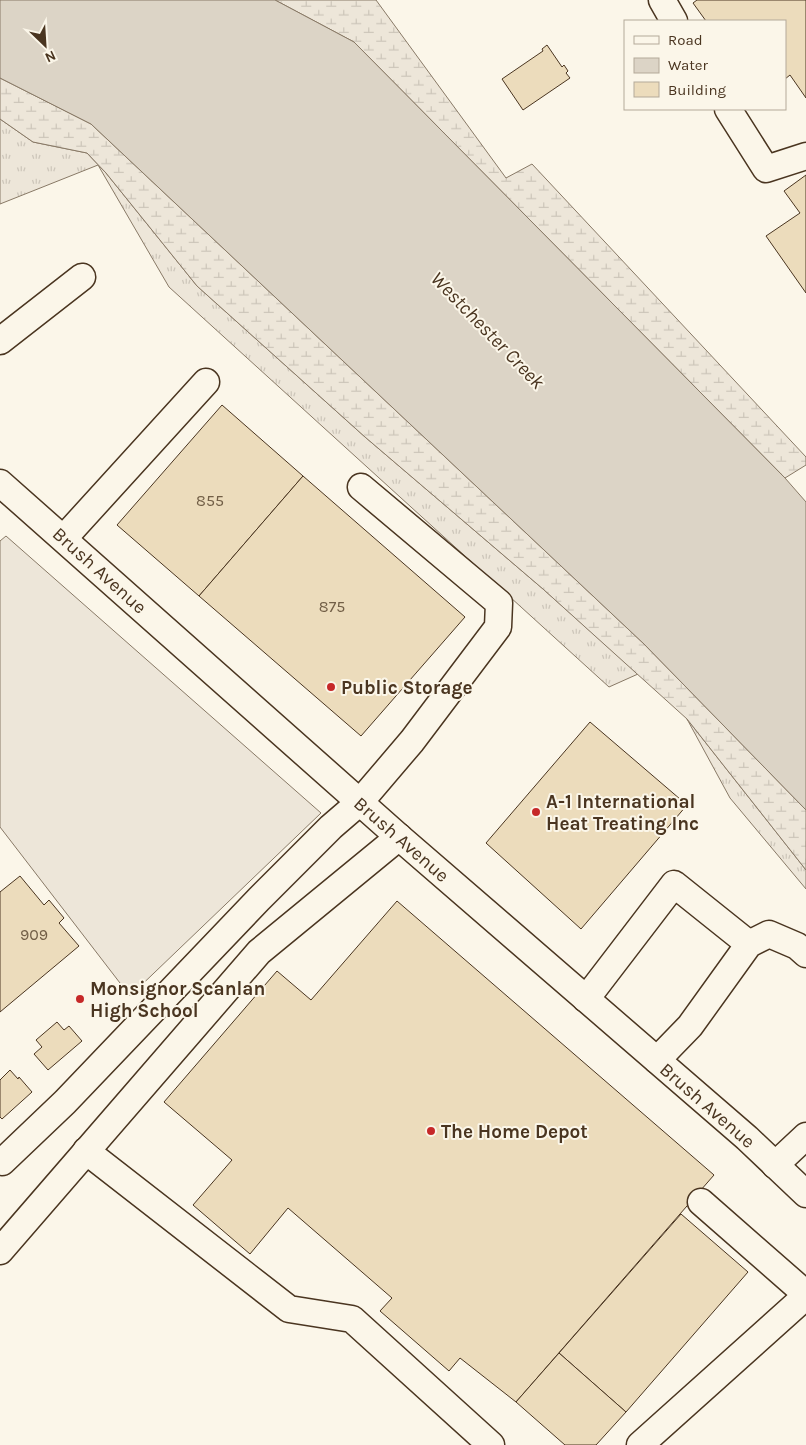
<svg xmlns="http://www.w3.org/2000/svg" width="806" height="1445" font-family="Karla,sans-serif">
<defs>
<pattern id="grass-tufts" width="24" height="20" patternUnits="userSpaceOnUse" patternTransform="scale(1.25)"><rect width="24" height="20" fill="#ede6d9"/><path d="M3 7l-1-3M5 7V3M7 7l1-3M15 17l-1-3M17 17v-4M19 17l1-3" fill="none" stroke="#cdc6ba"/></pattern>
<pattern id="wetland-marsh" width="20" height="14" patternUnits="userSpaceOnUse" patternTransform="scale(1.25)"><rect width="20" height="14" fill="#ede6d9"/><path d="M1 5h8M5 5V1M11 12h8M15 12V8" fill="none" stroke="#cdc6ba"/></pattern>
</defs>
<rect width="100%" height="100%" fill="#fbf6e9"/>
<!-- grass -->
<g fill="url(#grass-tufts)" stroke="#887966">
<polygon points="0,119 33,142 87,153 106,173 197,286 365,437 543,589 638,674 609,687 169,287 98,165 0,204"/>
<polygon points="687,719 806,870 806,889 730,798"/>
</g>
<!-- wetland -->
<g fill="url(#wetland-marsh)" stroke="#887966">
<polygon points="275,0 376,0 506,178 532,164 806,457 806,465 785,478 354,42"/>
<polygon points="0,78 91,124 644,644 806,810 806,870 687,719 543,589 365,437 197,286 106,173 87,153 33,142 0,119"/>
</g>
<!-- pitch -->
<polygon fill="#ede6d9" stroke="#887966" points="6,536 321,813 130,996 0,827 0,541"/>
<!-- water -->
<polygon fill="#dcd4c6" stroke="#887966" points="0,0 275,0 354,42 785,478 806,502 806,810 644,644 91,124 0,78"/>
<!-- building -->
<g fill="#ecdcbc" stroke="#4a3520">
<polygon points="697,0 806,0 806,98 790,75 785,79 785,21 706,21 693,3"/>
<polygon points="547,45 562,67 564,65 568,71 566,73 570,78 523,110 502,79 543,51 542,49"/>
<polygon points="806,175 806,293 766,236 800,213 784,191"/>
<polygon points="222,405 303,476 199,596 117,525"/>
<polygon points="303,476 465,617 361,736 199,596"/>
<polygon points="590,722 687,805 581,929 486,843"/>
<polygon points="20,876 44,905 49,900 64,918 59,923 79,946 0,1012 0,892"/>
<polygon points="397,901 714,1175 516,1402 460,1358 449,1371 380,1311 392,1298 288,1208 250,1254 193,1205 232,1160 164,1102 277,971 311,1000"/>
<polygon points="57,1022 64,1030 69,1026 82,1041 48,1070 34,1054 42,1047 36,1040"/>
<polygon points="10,1070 18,1079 19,1077 32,1092 2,1119 0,1117 0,1080"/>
<polygon points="681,1214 748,1272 626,1412 559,1353"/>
<polygon points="559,1353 626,1412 596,1445 565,1445 516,1402"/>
</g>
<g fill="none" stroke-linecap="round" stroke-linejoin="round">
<!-- minor casing -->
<g stroke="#4a3520" stroke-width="29">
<g id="minor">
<polyline points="662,0 674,21"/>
<polyline points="728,109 766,169 806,156"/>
<polyline points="0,341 82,277"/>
<polyline points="0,483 399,837 747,1138 806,1194"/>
<polyline points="64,538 206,382"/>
<polyline points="586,999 674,884 749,944"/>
<polyline points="657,1060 690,1026 749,944 769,934 797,946 806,954"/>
<polyline points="86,1151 289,1309 352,1319 491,1445"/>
<polyline points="0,1160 2,1162 65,1102 259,899 331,827 360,802 412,741 498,627 499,603 361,487"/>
<polyline points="775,1165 806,1136"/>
<polyline points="701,1202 806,1294"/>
<polyline points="0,1251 259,952 399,837"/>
<polyline points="640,1445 806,1296"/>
</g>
</g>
<!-- minor -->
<use href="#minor" stroke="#fbf6e9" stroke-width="26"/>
</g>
<!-- markers -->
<g fill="#c62828" stroke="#fbf6e9" stroke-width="2">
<circle cx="331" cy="687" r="5"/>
<circle cx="536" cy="812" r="5"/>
<circle cx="80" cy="999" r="5"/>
<circle cx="431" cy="1131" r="5"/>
</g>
<g text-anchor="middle" stroke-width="4" stroke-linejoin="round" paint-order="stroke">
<!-- number labels -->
<g font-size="16" fill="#725f47">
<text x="210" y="506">855</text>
<text x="332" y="612">875</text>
<text x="34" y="940">909</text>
</g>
<!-- street labels -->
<g font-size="19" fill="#4a3520" stroke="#fbf6e9">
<text transform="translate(100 570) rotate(42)" y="7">Brush Avenue</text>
<text transform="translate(402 839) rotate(41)" y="7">Brush Avenue</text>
<text transform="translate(708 1105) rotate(41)" y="7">Brush Avenue</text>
</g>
<!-- poi labels -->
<g font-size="19" font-weight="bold" fill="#4a3520" stroke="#fbf6e9" text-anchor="start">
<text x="341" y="694">Public Storage</text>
<text x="546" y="808">A-1 International<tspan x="546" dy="22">Heat Treating Inc</tspan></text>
<text x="90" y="995">Monsignor Scanlan<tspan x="90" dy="22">High School</tspan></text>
<text x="441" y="1138">The Home Depot</text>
</g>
<!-- water labels -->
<g font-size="20" font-style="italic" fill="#4a3520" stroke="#fbf6e9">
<text transform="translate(488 330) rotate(46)" y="7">Westchester Creek</text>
</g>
</g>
<!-- legend -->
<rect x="624" y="20" width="162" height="90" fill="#fbf6e9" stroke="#b4a999"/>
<rect x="634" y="36" width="25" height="8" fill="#fbf6e9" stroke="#b4a999"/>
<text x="668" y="45" font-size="15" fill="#4a3520">Road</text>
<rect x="634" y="58" width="25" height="15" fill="#dcd4c6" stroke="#b4a999"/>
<text x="668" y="70" font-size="15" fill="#4a3520">Water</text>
<rect x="634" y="82" width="25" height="15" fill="#ecdcbc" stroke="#b4a999"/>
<text x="668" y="95" font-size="15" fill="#4a3520">Building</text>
<!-- north arrow -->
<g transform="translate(45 45) rotate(155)" stroke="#fbf6e9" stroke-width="4" paint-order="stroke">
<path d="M0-4L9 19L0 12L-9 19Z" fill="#4a3520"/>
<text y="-8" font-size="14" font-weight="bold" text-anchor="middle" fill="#4a3520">N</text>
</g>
</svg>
